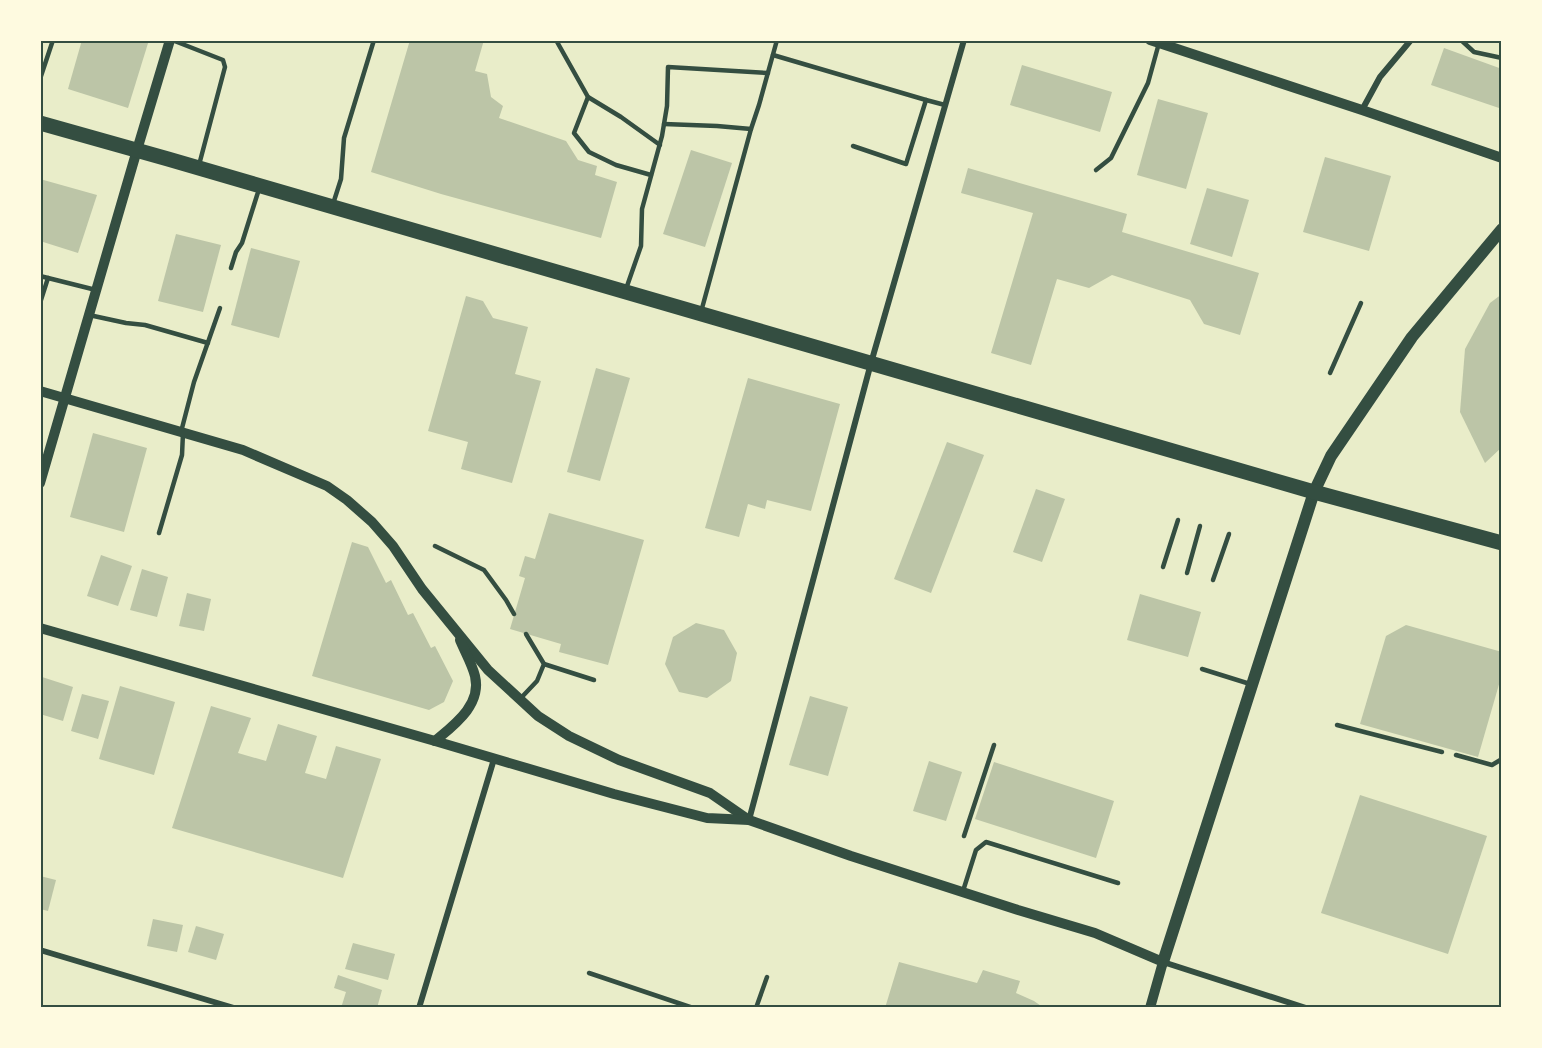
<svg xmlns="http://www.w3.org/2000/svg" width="1542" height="1048" font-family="Helvetica,sans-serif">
<rect width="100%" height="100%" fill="#e9edc9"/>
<!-- building -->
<g fill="#bcc5a7">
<polygon points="82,40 149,40 128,108 68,89"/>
<polygon points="410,40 484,40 475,71 487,74 491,97 503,106 499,118 566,141 578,160 597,166 595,175 617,182 601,238 441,194 371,172"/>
<polygon points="1444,48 1502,69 1502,109 1431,85"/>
<polygon points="1022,65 1112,92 1100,132 1010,105"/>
<polygon points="1158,99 1208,113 1186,189 1137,175"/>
<polygon points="691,150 732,163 705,247 663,234"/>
<polygon points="1325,157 1391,176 1369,251 1303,232"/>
<polygon points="968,168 1127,214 1122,232 1259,273 1240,335 1204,324 1190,300 1112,275 1089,288 1057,279 1031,365 991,353 1033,213 961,193"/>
<polygon points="40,179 97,195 78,253 40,241"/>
<polygon points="1207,188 1249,200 1232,257 1190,244"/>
<polygon points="176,234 221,245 203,312 158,301"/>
<polygon points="251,248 300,261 279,338 231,325"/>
<polygon points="1502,294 1502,447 1485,463 1460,412 1465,349 1490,303"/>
<polygon points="466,296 483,301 493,318 528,327 515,374 541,381 512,483 461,469 468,442 428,431"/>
<polygon points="596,368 630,378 600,481 567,472"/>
<polygon points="748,378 840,404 811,511 767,500 765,509 748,504 739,537 705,528"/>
<polygon points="93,433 147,448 124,532 70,517"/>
<polygon points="947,442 984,455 931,593 894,579"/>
<polygon points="1036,489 1065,499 1042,562 1013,552"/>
<polygon points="549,513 644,540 608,665 559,652 561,644 510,629 525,578 519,576 525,556 535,559"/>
<polygon points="352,542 368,547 386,583 391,580 408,615 413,613 431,648 435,646 453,681 444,702 429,710 312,676"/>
<polygon points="101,555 132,566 118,606 87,596"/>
<polygon points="142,569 168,577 157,617 130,610"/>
<polygon points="187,593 211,599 204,631 179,626"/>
<polygon points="1140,594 1201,612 1188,657 1127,640"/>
<polygon points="696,623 724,630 737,653 731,681 707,698 679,692 665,664 673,637"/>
<polygon points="1406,625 1502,652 1502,674 1478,757 1360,724 1386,636"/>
<polygon points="42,677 73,687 63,721 40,714 40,682"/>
<polygon points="120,686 175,702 154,775 99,759"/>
<polygon points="82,694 109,701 98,739 71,731"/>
<polygon points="810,696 848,707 828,776 789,765"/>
<polygon points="211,706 251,718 238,753 266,761 278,724 317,736 305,773 326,779 336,746 381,759 343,878 172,828"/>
<polygon points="929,761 962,772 946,821 913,811"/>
<polygon points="994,762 1114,801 1096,858 975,819"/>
<polygon points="1360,795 1487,836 1448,954 1321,913"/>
<polygon points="40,876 56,880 48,911 40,909"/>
<polygon points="153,919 183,925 177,952 147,946"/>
<polygon points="196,926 224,934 216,960 188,952"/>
<polygon points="353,943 395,954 388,980 345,969"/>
<polygon points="899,962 977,983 983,970 1020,981 1016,993 1034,1001 1044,1008 885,1008"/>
<polygon points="338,975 382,990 377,1008 341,1008 346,992 334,988"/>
</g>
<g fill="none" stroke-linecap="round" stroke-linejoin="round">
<!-- service -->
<g stroke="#344e41" stroke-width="4.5">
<polyline points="172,40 223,60 225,67 199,165"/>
<polyline points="556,40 588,97 621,117 660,145"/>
<polyline points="1461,40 1474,52 1502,58"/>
<polyline points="773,55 926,100 906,164 853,146"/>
<polyline points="40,79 53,40"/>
<polyline points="588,97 574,133 589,152 616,165 651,175"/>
<polyline points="926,100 945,105"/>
<polyline points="664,124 717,126 751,129"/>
<polyline points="1096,170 1111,158 1148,83 1159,43"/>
<polyline points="333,204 341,179 344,138 374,40"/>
<polyline points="231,268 236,252 242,243 259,189"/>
<polyline points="40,276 96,290"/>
<polyline points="626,289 641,246 642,209 662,136 667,106 668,67 768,73"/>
<polyline points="40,303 48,278"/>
<polyline points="701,312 751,129 759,105 777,40"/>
<polyline points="89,315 126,323 145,325 208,343"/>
<polyline points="1330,373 1361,303"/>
<polyline points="181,432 194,382 220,308"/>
<polyline points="159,533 182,455 183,433"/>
<polyline points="435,546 484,570 506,600 514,614"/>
<polyline points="1163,567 1178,520"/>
<polyline points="1187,573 1200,526"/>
<polyline points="1213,580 1229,534"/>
<polyline points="544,664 594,680"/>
<polyline points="1202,669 1250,684"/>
<polyline points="520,699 537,681 544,664 526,634"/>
<polyline points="1337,725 1442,752"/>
<polyline points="1456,755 1492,765 1502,759"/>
<polyline points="964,836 994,745"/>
<polyline points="963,891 976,850 986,842 1118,883"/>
<polyline points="589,973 693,1008"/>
<polyline points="756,1008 767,977"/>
</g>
<!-- minor -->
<g stroke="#344e41" stroke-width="6">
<polyline points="1362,110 1380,77 1411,40"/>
<polyline points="749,820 871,363 964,40"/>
<polyline points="40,950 234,1008"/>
<polyline points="1163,962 1306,1008"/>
<polyline points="419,1008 494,759"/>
</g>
<!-- tertiary -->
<g stroke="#344e41" stroke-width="10">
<polyline points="1150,40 1362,110 1502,158"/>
<polyline points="40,391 243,450 327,486 347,500 372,522 393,546 422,589 488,670 538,716 569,736 619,760 710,793 749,820"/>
<polyline points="40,483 137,150 170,40"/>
<polyline points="40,628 435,741 614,794 707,818 749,820 851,856 1018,910 1095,933 1163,962 1150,1008"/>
<path d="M435 741C454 725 482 705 475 676 472 664 465 652 460 640"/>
</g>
<!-- secondary -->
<polyline stroke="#344e41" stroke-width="12" points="1163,962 1314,492 1331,456 1412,337 1502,229"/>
<!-- primary -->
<polyline stroke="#344e41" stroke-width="15" points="40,123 168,159 1314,492 1502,543"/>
</g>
<!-- border -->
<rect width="1542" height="1048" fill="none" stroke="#fefae0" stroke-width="84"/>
<rect x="42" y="42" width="1458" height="964" fill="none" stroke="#344e41" stroke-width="2"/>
</svg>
